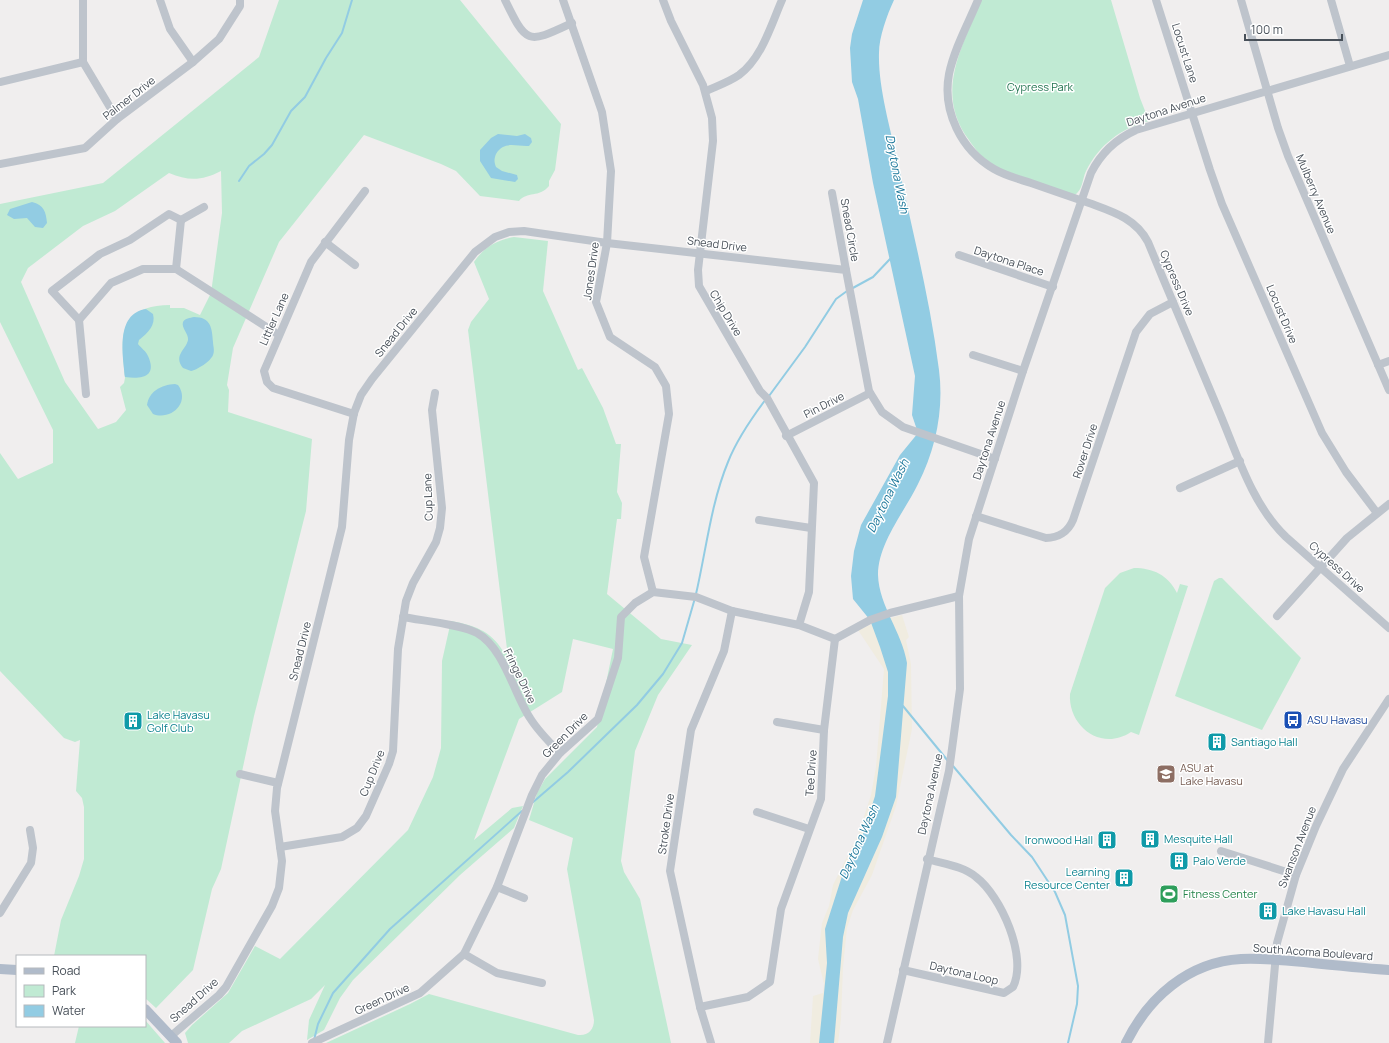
<svg xmlns="http://www.w3.org/2000/svg" width="1389" height="1043" font-family="Manrope,sans-serif">
<rect width="100%" height="100%" fill="#f0eeee"/>
<!-- green -->
<g fill="#c0ead3" fill-rule="evenodd">
<path d="M279 0H460L561 124 555 170 549 181V186C539 198 527 191 519 201L480 196 456 171 441 164 364 135 279 242 233 348 227 385 229 390 228 412 312 439 306 511 254 716 221 869 212 889 193 970 156 1008 145 998V956H54L61 920 79 876 84 859V807L82 798 76 791 80 740 75 742 64 738 0 671V453L18 479 53 463V430L0 322V204L103 183 259 57ZM221 171 222 213 211 293 200 315 184 308H170V305C116 306 121 338 125 378L124 383 120 387 126 410 116 422 98 429 65 382 21 282 28 268 83 226 115 211 169 173C188 181 202 181 221 171Z"/>
<path d="M981 0H1111L1140 98 1149 121C1121 128 1099 145 1086 171 1082 180 1083 189 1075 195 1048 186 1016 179 992 165 983 159 975 149 969 140 934 93 962 48 981 0Z"/>
<path d="M514 237 548 241 543 291 578 370 582 368 603 408 616 444H621L617 492 622 503 621 519H617L607 594 661 639 692 645 658 695 635 751 621 861 624 872 640 899 671 1043H326L410 1004 429 994 578 1035C588 1036 594 1030 594 1020L567 869 573 838 529 820 537 793 545 779 597 727 613 649 573 639 562 692 519 719 474 840 512 808 523 806 514 828 460 875 353 980 340 998 324 1030 307 1040 309 1020 325 985 311 999 242 1031 229 1043H188L185 1033 192 1025 228 993 255 946 280 959 408 830 433 777 441 748 442 661 451 621C473 625 490 630 503 651L507 649 468 330 471 322 489 299 474 262C484 247 497 240 514 237Z"/>
<path d="M1134 568C1153 568 1168 575 1177 593L1180 584 1188 586 1139 735 1131 732C1101 752 1068 726 1070 694L1105 588 1120 573Z"/>
<polygon points="1219,578 1222,578 1301,658 1262,730 1175,696 1214,581"/>
<polygon points="145,1020 165,1043 75,1043 79,1026 145,1026"/>
</g>
<!-- sand -->
<polygon fill="#f0ece0" points="902,615 909,637 906,640 911,664 912,729 896,806 872,875 853,910 847,928 843,967 841,1019 838,1043 810,1043 813,996 823,993 824,984 818,959 822,923 829,906 833,885 858,835 871,795 876,767 884,669 858,630 879,621"/>
<!-- water -->
<g fill="#92cce3">
<path d="M863 0H894C887 15 879 37 879 53 878 86 890 127 897 159 912 229 930 299 939 370 944 409 936 449 918 484 905 511 878 543 878 575 879 606 902 632 907 663L896 797 882 837 848 913 843 937 834 1043H819L827 963 825 929 842 876 862 837 875 796 888 696V672L880 647 870 620 853 599 851 576 854 551 861 525 900 455 918 433 912 415 915 376 873 183 858 99 852 82 850 48 852 34Z"/>
<path d="M498 134 517 136 525 134 531 138 532 142 529 146C517 147 504 140 496 154 494 159 494 162 496 167L502 171 517 175 518 179 515 182 491 178 480 161V150L491 138Z"/>
<path d="M32 202C44 205 46 212 47 223L43 228 35 227 27 218 14 219 7 215 10 209Z"/>
<path d="M146 309 153 314C156 325 148 333 139 340L138 344C141 348 146 351 148 356 158 378 140 379 125 377 123 355 115 314 146 309Z"/>
<path d="M194 317C211 317 212 328 213 342 213 346 215 350 213 355 211 361 197 370 191 371L183 368C173 355 186 350 188 340 189 334 181 328 183 322 185 318 190 318 194 317Z"/>
<path d="M175 384 178 385C191 403 170 421 153 414L147 405C149 391 161 385 175 384Z"/>
</g>
<g fill="none" stroke-linecap="round" stroke-linejoin="round">
<!-- stream -->
<g stroke="#92cce3" stroke-width="2">
<polyline points="239,181 249,166 264,154 272,145 291,111 305,97 326,58 342,33 352,0"/>
<polyline points="851,289 873,277 890,259"/>
<polyline points="769,396 805,347 836,299 847,291"/>
<path d="M696 594C706 551 711 503 728 462 737 439 751 419 766 399"/>
<polyline points="903,706 948,761"/>
<polyline points="953,766 1011,835 1032,857 1055,892 1065,915 1078,986 1077,1004 1068,1043"/>
<polyline points="532,803 568,772 637,705 663,674 682,643 695,598"/>
<polyline points="314,1040 318,1024 333,993 390,929 522,811"/>
</g>
<!-- minor -->
<g stroke="#bec4cc" stroke-width="8">
<polyline points="83,0 83,62 117,119"/>
<polyline points="160,0 170,29 193,62"/>
<path d="M505 0C527 45 527 44 572 23"/>
<polyline points="563,0 602,112 611,171 607,243 596,302 610,337 655,367 666,386 669,414 644,557 653,592"/>
<polyline points="663,0 671,21 703,85 712,118 713,141 698,270 699,286 760,391 767,398 814,483 809,592 799,625"/>
<path d="M978 0C968 24 954 49 949 74 942 111 961 150 994 169 1006 176 1019 179 1031 183 1051 190 1071 197 1092 204 1114 212 1136 219 1148 242 1171 298 1195 354 1218 409 1236 451 1252 505 1286 537L1389 628"/>
<polyline points="1156,0 1210,170 1222,204 1322,433 1346,472 1377,513"/>
<polyline points="1241,0 1278,128 1288,156 1389,390"/>
<polyline points="1331,0 1350,66"/>
<polyline points="0,82 83,62"/>
<path d="M706 91C717 86 729 82 739 75 762 58 771 25 782 0"/>
<polyline points="0,164 85,148 117,119 193,62 219,39 240,6 240,0"/>
<polyline points="832,193 846,270"/>
<polyline points="181,220 204,207"/>
<polyline points="325,242 355,265"/>
<polyline points="959,255 1053,287"/>
<polyline points="176,269 181,220"/>
<polyline points="79,320 111,283 143,269 176,269 279,335"/>
<polyline points="79,320 52,291 100,254 130,240 169,214 181,220"/>
<polyline points="79,320 86,394"/>
<polyline points="973,355 1023,371"/>
<polyline points="1378,365 1389,361"/>
<polyline points="354,414 273,388 267,382 264,371 311,262 365,191"/>
<polyline points="786,436 870,393"/>
<polyline points="1180,488 1240,461"/>
<path d="M976 516 1046 538C1058 538 1068 532 1073 520L1136 332 1150 314 1173 302"/>
<polyline points="759,520 811,528"/>
<polyline points="1277,616 1347,538 1389,504"/>
<path d="M403 617C424 621 459 624 477 633 504 648 514 694 530 718 538 731 549 742 560 753"/>
<polyline points="835,639 870,620 890,613 959,596"/>
<polyline points="777,722 824,730"/>
<polyline points="240,774 278,783"/>
<polyline points="757,812 809,829"/>
<polyline points="280,847 342,837 357,828 366,816 389,764 393,751 398,649 406,601 413,583 436,542 440,528 442,508 432,410 435,393"/>
<polyline points="1221,851 1296,875"/>
<polyline points="497,887 524,898"/>
<polyline points="0,913 31,863 33,848 30,830"/>
<polyline points="464,954 497,973 542,983"/>
<path d="M903 970 1004 993 1013 987C1028 957 1001 896 976 877 963 866 944 864 927 859"/>
<polyline points="700,1007 748,997 770,982 781,909 821,799 824,730 835,639"/>
<polyline points="171,1036 219,995 226,987 272,906 279,888 282,861 275,811 277,788 342,527 349,440 354,413 361,395 372,379 475,252 495,237 509,232 524,231 607,243 846,270 869,391 882,412 903,427 995,459"/>
<polyline points="312,1043 420,993 464,954 497,887 532,795 542,775 560,753 598,719 618,658 621,617 635,603 653,592 696,597 732,611 799,625 835,639"/>
<polyline points="711,1043 700,1007 670,871 691,730 724,651 732,611"/>
<path d="M887 1043 949 771 960 689 959 596 969 539 1023 371 1091 173C1101 153 1116 139 1136 130L1389 55"/>
<polyline points="1268,1043 1277,943 1296,875 1316,826 1343,769 1389,699"/>
</g>
<!-- major -->
<g stroke="#b0bbca" stroke-width="10">
<polyline points="0,969 17,970"/>
<polyline points="145,1009 177,1043"/>
<path d="M1126 1043C1148 998 1188 962 1241 959 1262 958 1283 960 1304 962 1332 965 1361 968 1389 970"/>
</g>
</g>
<!-- icons -->
<defs>
<g id="bus-square" transform="scale(1)"><rect x="-9" y="-9" width="18" height="18" rx="4" fill="#1a4fb4" stroke="#fff"/><path d="M-5-6H5V4H4V6H2V4H-2V6H-4V4H-5ZM-3.5-4V0h7V-4ZM-3.5 1.2v1.5H-2V1.2ZM2 1.2v1.5H3.5V1.2Z" fill="#fff"/></g>
<g id="building-square" transform="scale(1)"><rect x="-9" y="-9" width="18" height="18" rx="4" fill="#0f9aa8" stroke="#fff"/><path d="M-4-6H4V6H1V3H-1V6H-4ZM-2.5-4.3h1.7v1.8h-1.7ZM.8-4.3h1.7v1.8H.8ZM-2.5-1h1.7V.8h-1.7ZM.8-1h1.7V.8H.8Z" fill="#fff"/></g>
<g id="university-square" transform="scale(1)"><rect x="-9" y="-9" width="18" height="18" rx="4" fill="#8d6e63" stroke="#fff"/><path d="M0-5L7-2L0 1L-7-2ZM-4 1L0 2.5L4 1V4Q0 6-4 4Z" fill="#fff"/></g>
<g id="stadium-square" transform="scale(1)"><rect x="-9" y="-9" width="18" height="18" rx="4" fill="#2e9e5b" stroke="#fff"/><path d="M0-5a6.5 5 0 1 0 0 10a6.5 5 0 1 0 0-10ZM-3.5-1.8h7v3.6h-7Z" fill="#fff"/></g>
</defs>
<g fill-rule="evenodd">
<use href="#bus-square" x="1293" y="720"/>
<use href="#building-square" x="133" y="721"/>
<use href="#building-square" x="1217" y="742"/>
<use href="#university-square" x="1166" y="774"/>
<use href="#building-square" x="1150" y="839"/>
<use href="#building-square" x="1107" y="840"/>
<use href="#building-square" x="1179" y="861"/>
<use href="#building-square" x="1124" y="878"/>
<use href="#stadium-square" x="1169" y="894"/>
<use href="#building-square" x="1268" y="911"/>
</g>
<g text-anchor="middle" stroke-width="3" stroke-linejoin="round" paint-order="stroke">
<!-- street labels -->
<g font-size="11" fill="#485059" stroke="#fff">
<text transform="translate(1185 53) rotate(72)" y="4">Locust Lane</text>
<text transform="translate(129 98) rotate(-38)" y="4">Palmer Drive</text>
<text transform="translate(1166 110) rotate(-18)" y="4">Daytona Avenue</text>
<text transform="translate(1316 194) rotate(67)" y="4">Mulberry Avenue</text>
<text transform="translate(850 230) rotate(80)" y="4">Snead Circle</text>
<text transform="translate(717 244) rotate(7)" y="4">Snead Drive</text>
<text transform="translate(1009 261) rotate(18)" y="4">Daytona Place</text>
<text transform="translate(591 271) rotate(-82)" y="4">Jones Drive</text>
<text transform="translate(1177 283) rotate(67)" y="4">Cypress Drive</text>
<text transform="translate(726 313) rotate(59)" y="4">Chip Drive</text>
<text transform="translate(1282 314) rotate(67)" y="4">Locust Drive</text>
<text transform="translate(274 319) rotate(-66)" y="4">Littler Lane</text>
<text transform="translate(396 332) rotate(-51)" y="4">Snead Drive</text>
<text transform="translate(824 405) rotate(-27)" y="4">Pin Drive</text>
<text transform="translate(989 440) rotate(-72)" y="4">Daytona Avenue</text>
<text transform="translate(1085 451) rotate(-72)" y="4">Rover Drive</text>
<text transform="translate(428 497) rotate(-92)" y="4">Cup Lane</text>
<text transform="translate(1337 567) rotate(42)" y="4">Cypress Drive</text>
<text transform="translate(300 651) rotate(-76)" y="4">Snead Drive</text>
<text transform="translate(520 676) rotate(64)" y="4">Fringe Drive</text>
<text transform="translate(565 735) rotate(-45)" y="4">Green Drive</text>
<text transform="translate(372 773) rotate(-68)" y="4">Cup Drive</text>
<text transform="translate(811 773) rotate(-86)" y="4">Tee Drive</text>
<text transform="translate(930 794) rotate(-78)" y="4">Daytona Avenue</text>
<text transform="translate(666 824) rotate(-82)" y="4">Stroke Drive</text>
<text transform="translate(1297 847) rotate(-69)" y="4">Swanson Avenue</text>
<text transform="translate(1313 952) rotate(4)" y="4">South Acoma Boulevard</text>
<text transform="translate(964 973) rotate(13)" y="4">Daytona Loop</text>
<text transform="translate(382 999) rotate(-25)" y="4">Green Drive</text>
<text transform="translate(194 1000) rotate(-42)" y="4">Snead Drive</text>
</g>
<!-- park labels -->
<g font-size="11" fill="#20734f" stroke="#fff">
<text x="1040" y="91">Cypress Park</text>
</g>
<!-- culture labels -->
<g font-size="11" fill="#0d838f" stroke="#fff" text-anchor="start">
<text x="147" y="719">Lake Havasu<tspan x="147" dy="13">Golf Club</tspan></text>
<text x="1231" y="746">Santiago Hall</text>
<text x="1164" y="843">Mesquite Hall</text>
<text x="1093" y="844" text-anchor="end">Ironwood Hall</text>
<text x="1193" y="865">Palo Verde</text>
<text x="1110" y="876" text-anchor="end">Learning<tspan x="1110" dy="13">Resource Center</tspan></text>
<text x="1282" y="915">Lake Havasu Hall</text>
</g>
<!-- transit labels -->
<g font-size="11" fill="#164399" stroke="#fff" text-anchor="start">
<text x="1307" y="724">ASU Havasu</text>
</g>
<!-- education labels -->
<g font-size="11" fill="#785e54" stroke="#fff" text-anchor="start">
<text x="1180" y="772">ASU at<tspan x="1180" dy="13">Lake Havasu</tspan></text>
</g>
<!-- leisure labels -->
<g font-size="11" fill="#27864d" stroke="#fff" text-anchor="start">
<text x="1183" y="898">Fitness Center</text>
</g>
<!-- water labels -->
<g font-size="12" font-style="italic" fill="#1a779a" stroke="#fff">
<text transform="translate(897 174) rotate(79)" y="4">Daytona Wash</text>
<text transform="translate(888 496) rotate(-64)" y="4">Daytona Wash</text>
<text transform="translate(859 842) rotate(-66)" y="4">Daytona Wash</text>
</g>
</g>
<!-- legend -->
<rect x="16" y="955" width="130" height="72" fill="#ffffff" stroke="#b6b9bd"/>
<rect x="24" y="968" width="20" height="6" fill="#b0bbca" stroke="#b6b9bd"/>
<text x="52" y="975" font-size="12" fill="#485059">Road</text>
<rect x="24" y="985" width="20" height="12" fill="#c0ead3" stroke="#b6b9bd"/>
<text x="52" y="995" font-size="12" fill="#485059">Park</text>
<rect x="24" y="1005" width="20" height="12" fill="#92cce3" stroke="#b6b9bd"/>
<text x="52" y="1015" font-size="12" fill="#485059">Water</text>
<!-- scale -->
<path d="M1245 34v6h97v-6" fill="none" stroke="#485059" stroke-width="2"/>
<text x="1251" y="34" font-size="12" fill="#485059" stroke="#ffffff" stroke-width="3" paint-order="stroke">100 m</text>
</svg>
